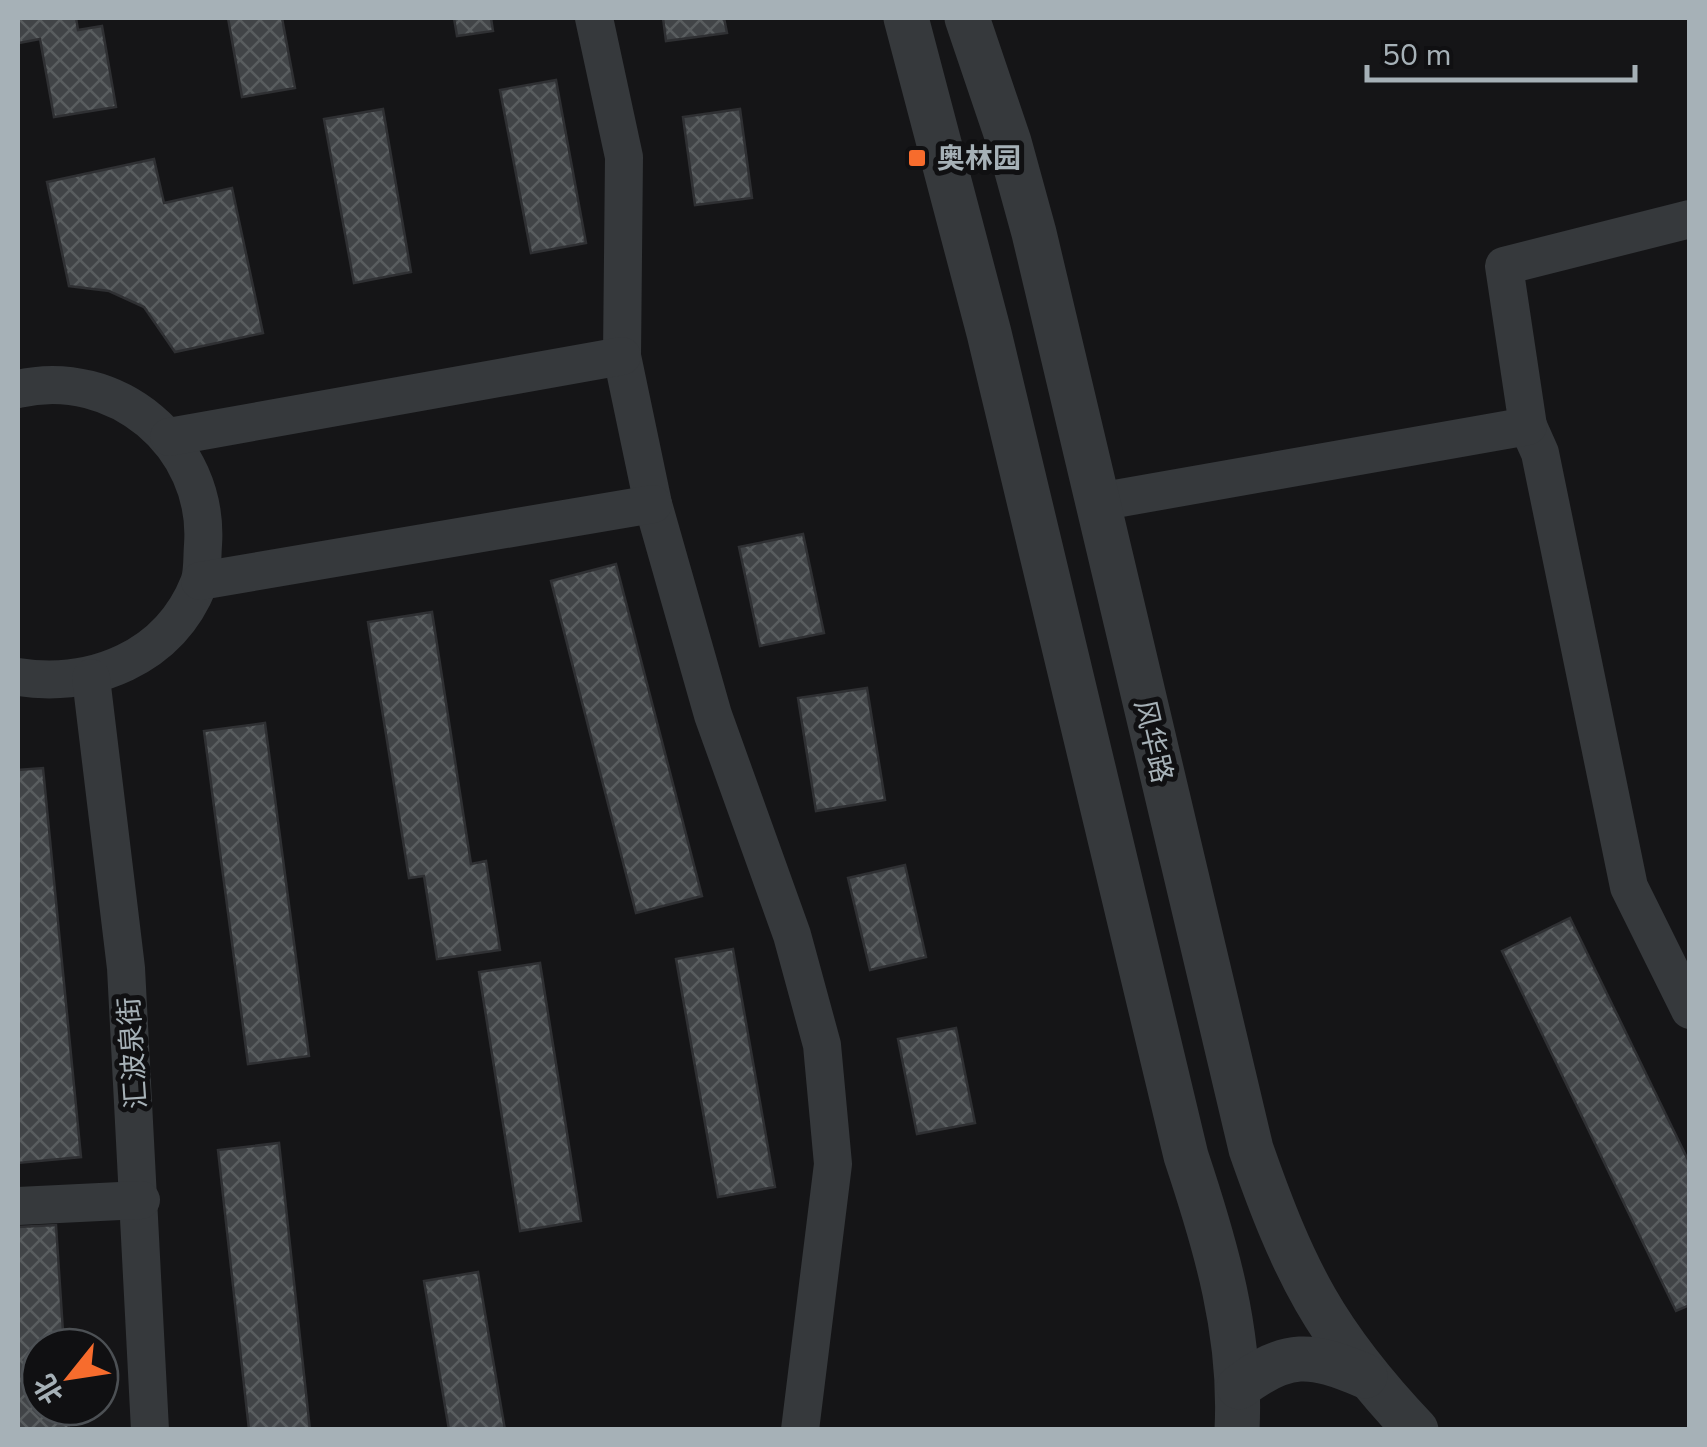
<svg xmlns="http://www.w3.org/2000/svg" width="1707" height="1447" font-family="'Nunito Sans','Noto Sans SC',sans-serif">
<defs>
<pattern id="building-cross-hatch" width="8" height="8" patternUnits="userSpaceOnUse" patternTransform="scale(2.5)"><rect width="8" height="8" fill="#414447"/><path d="M0 0l8 8M0 8l8-8" fill="none" stroke="#595d5f"/></pattern>
</defs>
<rect width="100%" height="100%" fill="#151517"/>
<!-- building -->
<g fill="url(#building-cross-hatch)" stroke="#2f3033" stroke-width="2.5">
<polygon points="18,18 76,18 78,30 102,26 116,107 54,117 40,39 19,43"/>
<polygon points="228,18 282,18 295,88 242,97"/>
<polygon points="454,18 491,18 493,31 457,36"/>
<polygon points="663,18 724,18 727,33 666,41"/>
<polygon points="556,80 586,243 531,253 500,90"/>
<polygon points="383,109 411,272 354,283 324,119"/>
<polygon points="740,109 752,198 695,205 683,117"/>
<polygon points="154,159 164,203 232,188 263,333 175,352 144,307 109,291 69,286 47,182"/>
<polygon points="803,534 824,633 760,646 739,547"/>
<polygon points="616,564 702,896 636,913 551,581"/>
<polygon points="432,612 471,864 486,861 500,950 437,959 424,876 409,878 368,622"/>
<polygon points="867,688 885,800 816,811 798,698"/>
<polygon points="265,723 309,1056 248,1064 204,731"/>
<polygon points="43,768 81,1157 18,1163 18,770"/>
<polygon points="905,865 926,957 870,970 848,878"/>
<polygon points="1570,918 1690,1164 1690,1305 1676,1311 1502,951"/>
<polygon points="733,949 775,1187 718,1197 676,959"/>
<polygon points="540,963 581,1221 520,1231 479,972"/>
<polygon points="956,1028 975,1123 917,1134 898,1039"/>
<polygon points="279,1143 310,1430 249,1430 218,1150"/>
<polygon points="56,1225 64,1347 40,1347 40,1407 67,1407 69,1430 18,1430 18,1227"/>
<polygon points="478,1272 505,1430 449,1430 424,1281"/>
</g>
<g fill="none" stroke-linecap="round" stroke-linejoin="round">
<!-- minor -->
<g stroke="#36393c" stroke-width="38">
<polyline points="594,18 624,157 622,356 653,504 713,715 792,935 822,1045 833,1164 800,1430"/>
<path d="M18 389C115 366 210 444 203 545 202 557 203 573 199 583 169 659 92 688 18 677"/>
<polyline points="1528,426 1540,453 1629,887 1690,1010"/>
<polyline points="169,437 622,356"/>
<polyline points="1098,502 1528,426 1504,266 1690,219"/>
<polyline points="200,581 653,504"/>
<polyline points="91,678 126,968 150,1430"/>
<polyline points="18,1206 141,1200"/>
</g>
<!-- tertiary -->
<g stroke="#36393c" stroke-width="45">
<path d="M906 18 989 333 1186 1156C1216 1246 1242 1334 1237 1430"/>
<path d="M967 18 1009 142 1034 233 1251 1149C1294 1272 1325 1334 1416 1430"/>
<path d="M1239 1387C1287 1350 1311 1353 1365 1376"/>
</g>
</g>
<!-- markers -->
<rect fill="#f76c2d" stroke="#101012" stroke-width="4" x="907" y="148" width="20" height="20" rx="5"/>
<g text-anchor="middle" stroke-width="10" stroke-linejoin="round" paint-order="stroke">
<!-- poi labels -->
<g font-size="28" font-weight="bold" fill="#a6b1b7" stroke="#101012" text-anchor="start">
<text x="937" y="168">奥林园</text>
</g>
<!-- street labels -->
<g font-size="28" fill="#a6b1b7" stroke="#101012">
<text transform="translate(1154 741) rotate(77)" y="10">风华路</text>
<text transform="translate(132 1053) rotate(-94)" y="10">汇波泉街</text>
</g>
</g>
<!-- border -->
<rect width="1707" height="1447" fill="none" stroke="#a6b1b7" stroke-width="40"/>
<!-- north arrow -->
<g transform="translate(70 1377) rotate(240)"><circle r="48" fill="#101012" stroke="#4c5054" stroke-width="2.5"/>
<path d="M0-8L18 38L0 25L-18 38Z" fill="#f76c2d"/>
<text y="-15" font-size="28" font-weight="bold" text-anchor="middle" fill="#a6b1b7">北</text>
</g>
<!-- scale -->
<path d="M1367 65v15h268v-15" fill="none" stroke="#a6b1b7" stroke-width="5"/>
<text x="1382" y="65" font-size="30" fill="#a6b1b7" stroke="#101012" stroke-width="8" paint-order="stroke">50 m</text>
</svg>
